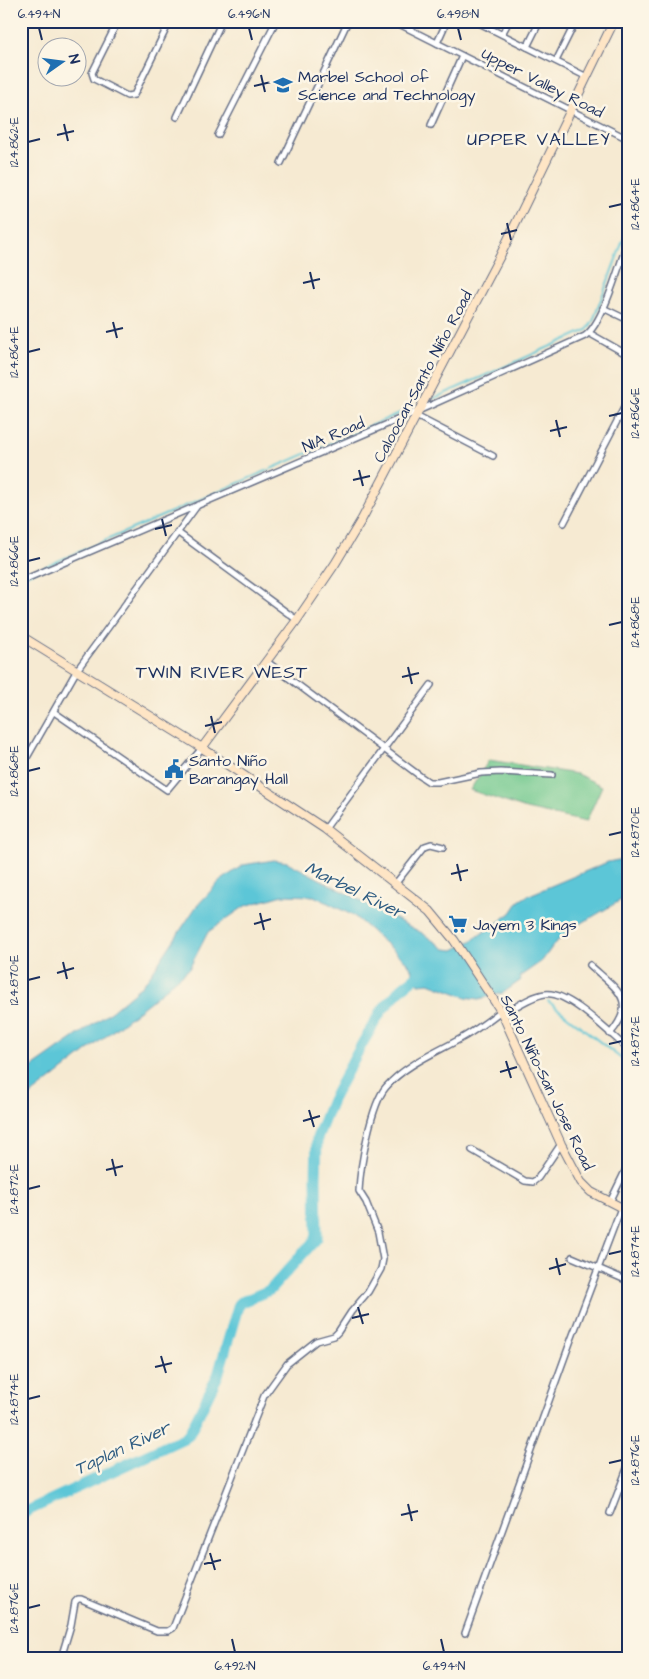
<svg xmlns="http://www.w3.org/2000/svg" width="649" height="1679" font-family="'Architects Daughter',sans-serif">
<rect width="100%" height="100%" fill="#fcf5e5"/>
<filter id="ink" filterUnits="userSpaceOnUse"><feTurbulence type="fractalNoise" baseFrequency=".02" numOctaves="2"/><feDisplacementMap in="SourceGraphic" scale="10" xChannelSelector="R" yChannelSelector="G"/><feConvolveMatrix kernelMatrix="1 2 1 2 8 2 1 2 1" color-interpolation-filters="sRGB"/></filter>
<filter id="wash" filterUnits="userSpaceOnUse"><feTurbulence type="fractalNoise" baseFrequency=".0096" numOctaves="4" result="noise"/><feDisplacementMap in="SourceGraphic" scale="20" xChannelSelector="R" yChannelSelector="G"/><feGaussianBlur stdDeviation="1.12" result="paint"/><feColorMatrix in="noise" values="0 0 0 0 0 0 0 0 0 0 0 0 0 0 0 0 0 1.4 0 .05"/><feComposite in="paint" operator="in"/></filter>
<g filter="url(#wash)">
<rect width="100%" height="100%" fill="#f6ead2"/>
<!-- green -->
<polygon fill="#72c98f" stroke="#467c76" points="489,760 577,774 602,786 586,822 526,809 470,790"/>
<!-- water -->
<polygon fill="#5cc6d7" stroke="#3c7a9a" points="628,858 628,896 575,927 555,943 542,961 519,977 521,980 503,993 479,999 466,997 429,983 419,984 408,963 354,916 314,896 283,895 245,906 208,932 189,969 152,1000 21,1103 21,1075 112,1011 139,988 149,977 196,907 219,882 243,865 274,860 287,862 354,897 422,933 445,949 454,950 471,941 511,913 519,901 527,896 608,862"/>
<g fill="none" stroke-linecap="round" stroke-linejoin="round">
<!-- stream -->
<g stroke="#5cc6d7" stroke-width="2">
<polyline points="428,401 587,330 593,321 628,227"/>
<polyline points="21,577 407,410"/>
<polyline points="548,1001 628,1064"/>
</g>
<!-- river -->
<polyline stroke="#5cc6d7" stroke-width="11" points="21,1515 29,1510 188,1436 218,1375 239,1303 270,1290 317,1238 316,1179 317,1138 332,1100 362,1044 382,1010 402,988 426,969"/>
</g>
</g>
<g filter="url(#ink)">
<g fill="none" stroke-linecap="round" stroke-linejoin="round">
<!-- street casing -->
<g stroke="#687087" stroke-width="8">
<g id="street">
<polyline points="118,21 92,73 94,79 127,96 134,95 170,21"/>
<polyline points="393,21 628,139"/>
<polyline points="475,21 587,77"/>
<polyline points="502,34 509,21"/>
<polyline points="437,43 447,21"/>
<polyline points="527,47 540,21"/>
<polyline points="556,61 576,21"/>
<polyline points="177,117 222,21"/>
<polyline points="431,125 462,56"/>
<polyline points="218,135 276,21"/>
<polyline points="281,163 348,21"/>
<polyline points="603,308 628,320"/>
<polyline points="589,333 628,355"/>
<polyline points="416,416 493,456"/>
<polyline points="564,523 628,400"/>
<polyline points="177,532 297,620"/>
<path d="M21 581 418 411 585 336C604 322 619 265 628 241"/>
<polyline points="266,661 420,776 429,782 438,782 481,773 501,772 552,775"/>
<polyline points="54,712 167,790 202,748"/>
<polyline points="21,768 77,670 197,506"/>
<polyline points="325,829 431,685"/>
<polyline points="396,883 425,846 431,844 443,847"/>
<path d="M590 965C616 989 639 1000 610 1034"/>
<path d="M503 1014C516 1007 531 996 545 994 568 990 610 1034 628 1049"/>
<polyline points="472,1150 525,1181 533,1182 538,1178 561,1144"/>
<polyline points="610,1202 628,1165"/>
<polyline points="572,1257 628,1281"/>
<polyline points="610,1513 628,1466"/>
<polyline points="465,1633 571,1340 621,1208"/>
<path d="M61 1658 71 1625 75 1602 78 1599H81L157 1631H168L173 1628 264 1396 287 1364 316 1341 334 1336 338 1332 351 1312 368 1292 381 1269 383 1259 378 1232 366 1202 359 1191C360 1167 371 1104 386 1087 405 1065 435 1053 460 1039 475 1031 488 1021 501 1011"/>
</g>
</g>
<!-- secondary casing -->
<g stroke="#687087" stroke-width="10">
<g id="secondary">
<polyline points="21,636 202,748 325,829 430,911 454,940 501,1011 561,1144 581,1182 591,1192 628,1211"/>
<polyline points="202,748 297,620 335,564 362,519 500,256 614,21"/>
</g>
</g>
<!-- street -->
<use href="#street" stroke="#fff" stroke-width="5"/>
<!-- secondary -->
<use href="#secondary" stroke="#fee5c5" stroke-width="8"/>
</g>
</g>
<!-- ticks -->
<path fill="none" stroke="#1b2f5e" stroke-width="2" d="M39 28 42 40M249 28 252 40M458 28 461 40M261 75 265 92M254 86 271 82M64 124 68 141M57 135 74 131M28 142 40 139M609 207 622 204M507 223 511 240M501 234 517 230M310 272 314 289M303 283 320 279M113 322 117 338M106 332 123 328M28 352 40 349M609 416 622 413M556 420 560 437M550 431 567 427M359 470 363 486M353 480 370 476M162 519 166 536M155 529 172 525M28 561 40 558M609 625 622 622M408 667 412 684M402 677 419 673M211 716 215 733M205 726 222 722M28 771 40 768M609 835 622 832M457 864 461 881M451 874 468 870M260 913 264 930M254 924 271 919M63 962 67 979M57 973 74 968M28 980 40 977M609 1044 622 1041M506 1061 511 1078M500 1072 517 1067M309 1110 314 1127M303 1121 320 1116M112 1159 116 1176M106 1170 123 1166M28 1189 40 1186M609 1254 622 1251M556 1258 560 1275M549 1269 566 1264M358 1307 363 1324M352 1318 369 1314M161 1356 166 1373M155 1367 172 1363M28 1399 40 1396M609 1463 622 1460M408 1504 412 1521M401 1515 418 1511M210 1553 215 1570M204 1564 221 1560M28 1608 40 1605M232 1639 235 1652M441 1639 444 1652"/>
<!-- icons -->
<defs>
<g id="school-bare" transform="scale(1.5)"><path d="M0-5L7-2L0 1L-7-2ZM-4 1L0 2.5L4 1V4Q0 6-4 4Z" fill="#1f6fb2" stroke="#fcf5e5" stroke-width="2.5" paint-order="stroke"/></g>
<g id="civic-bare" transform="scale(1.5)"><path d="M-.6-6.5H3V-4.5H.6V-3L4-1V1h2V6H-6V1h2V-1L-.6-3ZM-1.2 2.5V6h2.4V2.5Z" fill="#1f6fb2" stroke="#fcf5e5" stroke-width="2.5" paint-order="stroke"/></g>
<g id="supermarket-bare" transform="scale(1.5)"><path d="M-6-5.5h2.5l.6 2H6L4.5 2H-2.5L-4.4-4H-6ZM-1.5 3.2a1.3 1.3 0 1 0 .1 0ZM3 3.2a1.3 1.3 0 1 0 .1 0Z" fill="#1f6fb2" stroke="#fcf5e5" stroke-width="2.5" paint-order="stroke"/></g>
</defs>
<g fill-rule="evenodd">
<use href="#school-bare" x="283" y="85"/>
<use href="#civic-bare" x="174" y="769"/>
<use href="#supermarket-bare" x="458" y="924"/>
</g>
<g text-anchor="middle" stroke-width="5" stroke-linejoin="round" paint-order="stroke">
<!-- poi labels -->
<g font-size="16" fill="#1b2f5e" stroke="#fcf5e5" text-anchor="start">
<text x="298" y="82">Marbel School of<tspan x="298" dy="18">Science and Technology</tspan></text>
<text x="189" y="766">Santo Niño<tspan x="189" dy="18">Barangay Hall</tspan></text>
<text x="473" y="930">Jayem 3 Kings</text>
</g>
<!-- street labels -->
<g font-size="16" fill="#1b2f5e" stroke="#fcf5e5">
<text transform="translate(543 82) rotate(27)" y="6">Upper Valley Road</text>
<text transform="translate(422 376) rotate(-62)" y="6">Caloocan-Santo Niño Road</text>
<text transform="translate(333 434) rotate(-23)" y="6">NIA Road</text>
<text transform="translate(548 1082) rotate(64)" y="6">Santo Niño-San Jose Road</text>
</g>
<!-- neighbourhood labels -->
<g font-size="18" letter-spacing="1" fill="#1b2f5e" stroke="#fcf5e5">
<text x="539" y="145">UPPER VALLEY</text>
<text x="222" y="678">TWIN RIVER WEST</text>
</g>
<!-- water labels -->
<g font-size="18" font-style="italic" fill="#2e5c82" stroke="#fcf5e5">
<text transform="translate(355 890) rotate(26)" y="6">Marbel River</text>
<text transform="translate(122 1448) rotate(-25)" y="6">Taplan River</text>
</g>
</g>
<!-- margin -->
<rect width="649" height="1679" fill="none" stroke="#fcf5e5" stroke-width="55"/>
<!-- north arrow -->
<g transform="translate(62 62) rotate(76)"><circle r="24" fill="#fcf5e5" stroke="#a2a6af"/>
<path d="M0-4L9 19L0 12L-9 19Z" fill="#1f6fb2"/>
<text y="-8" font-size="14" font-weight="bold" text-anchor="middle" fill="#1b2f5e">N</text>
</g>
<rect x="28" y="28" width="594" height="1624" fill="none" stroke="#1b2f5e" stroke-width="2"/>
<g font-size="12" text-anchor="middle" fill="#1b2f5e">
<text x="39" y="18">6.494°N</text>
<text x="249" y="18">6.496°N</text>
<text x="458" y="18">6.498°N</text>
<text transform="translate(14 142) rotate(-90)" y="4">124.862°E</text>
<text transform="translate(635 204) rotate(-90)" y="4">124.864°E</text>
<text transform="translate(14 352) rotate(-90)" y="4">124.864°E</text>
<text transform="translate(635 413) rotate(-90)" y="4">124.866°E</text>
<text transform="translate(14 561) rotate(-90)" y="4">124.866°E</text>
<text transform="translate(635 622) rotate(-90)" y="4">124.868°E</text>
<text transform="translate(14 771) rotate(-90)" y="4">124.868°E</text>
<text transform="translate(635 832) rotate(-90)" y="4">124.870°E</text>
<text transform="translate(14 980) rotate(-90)" y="4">124.870°E</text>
<text transform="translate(635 1041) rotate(-90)" y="4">124.872°E</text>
<text transform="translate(14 1189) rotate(-90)" y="4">124.872°E</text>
<text transform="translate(635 1251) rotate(-90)" y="4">124.874°E</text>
<text transform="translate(14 1399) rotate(-90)" y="4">124.874°E</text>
<text transform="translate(635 1460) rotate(-90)" y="4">124.876°E</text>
<text transform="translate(14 1608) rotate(-90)" y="4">124.876°E</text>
<text x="235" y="1670">6.492°N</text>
<text x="444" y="1670">6.494°N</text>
</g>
</svg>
